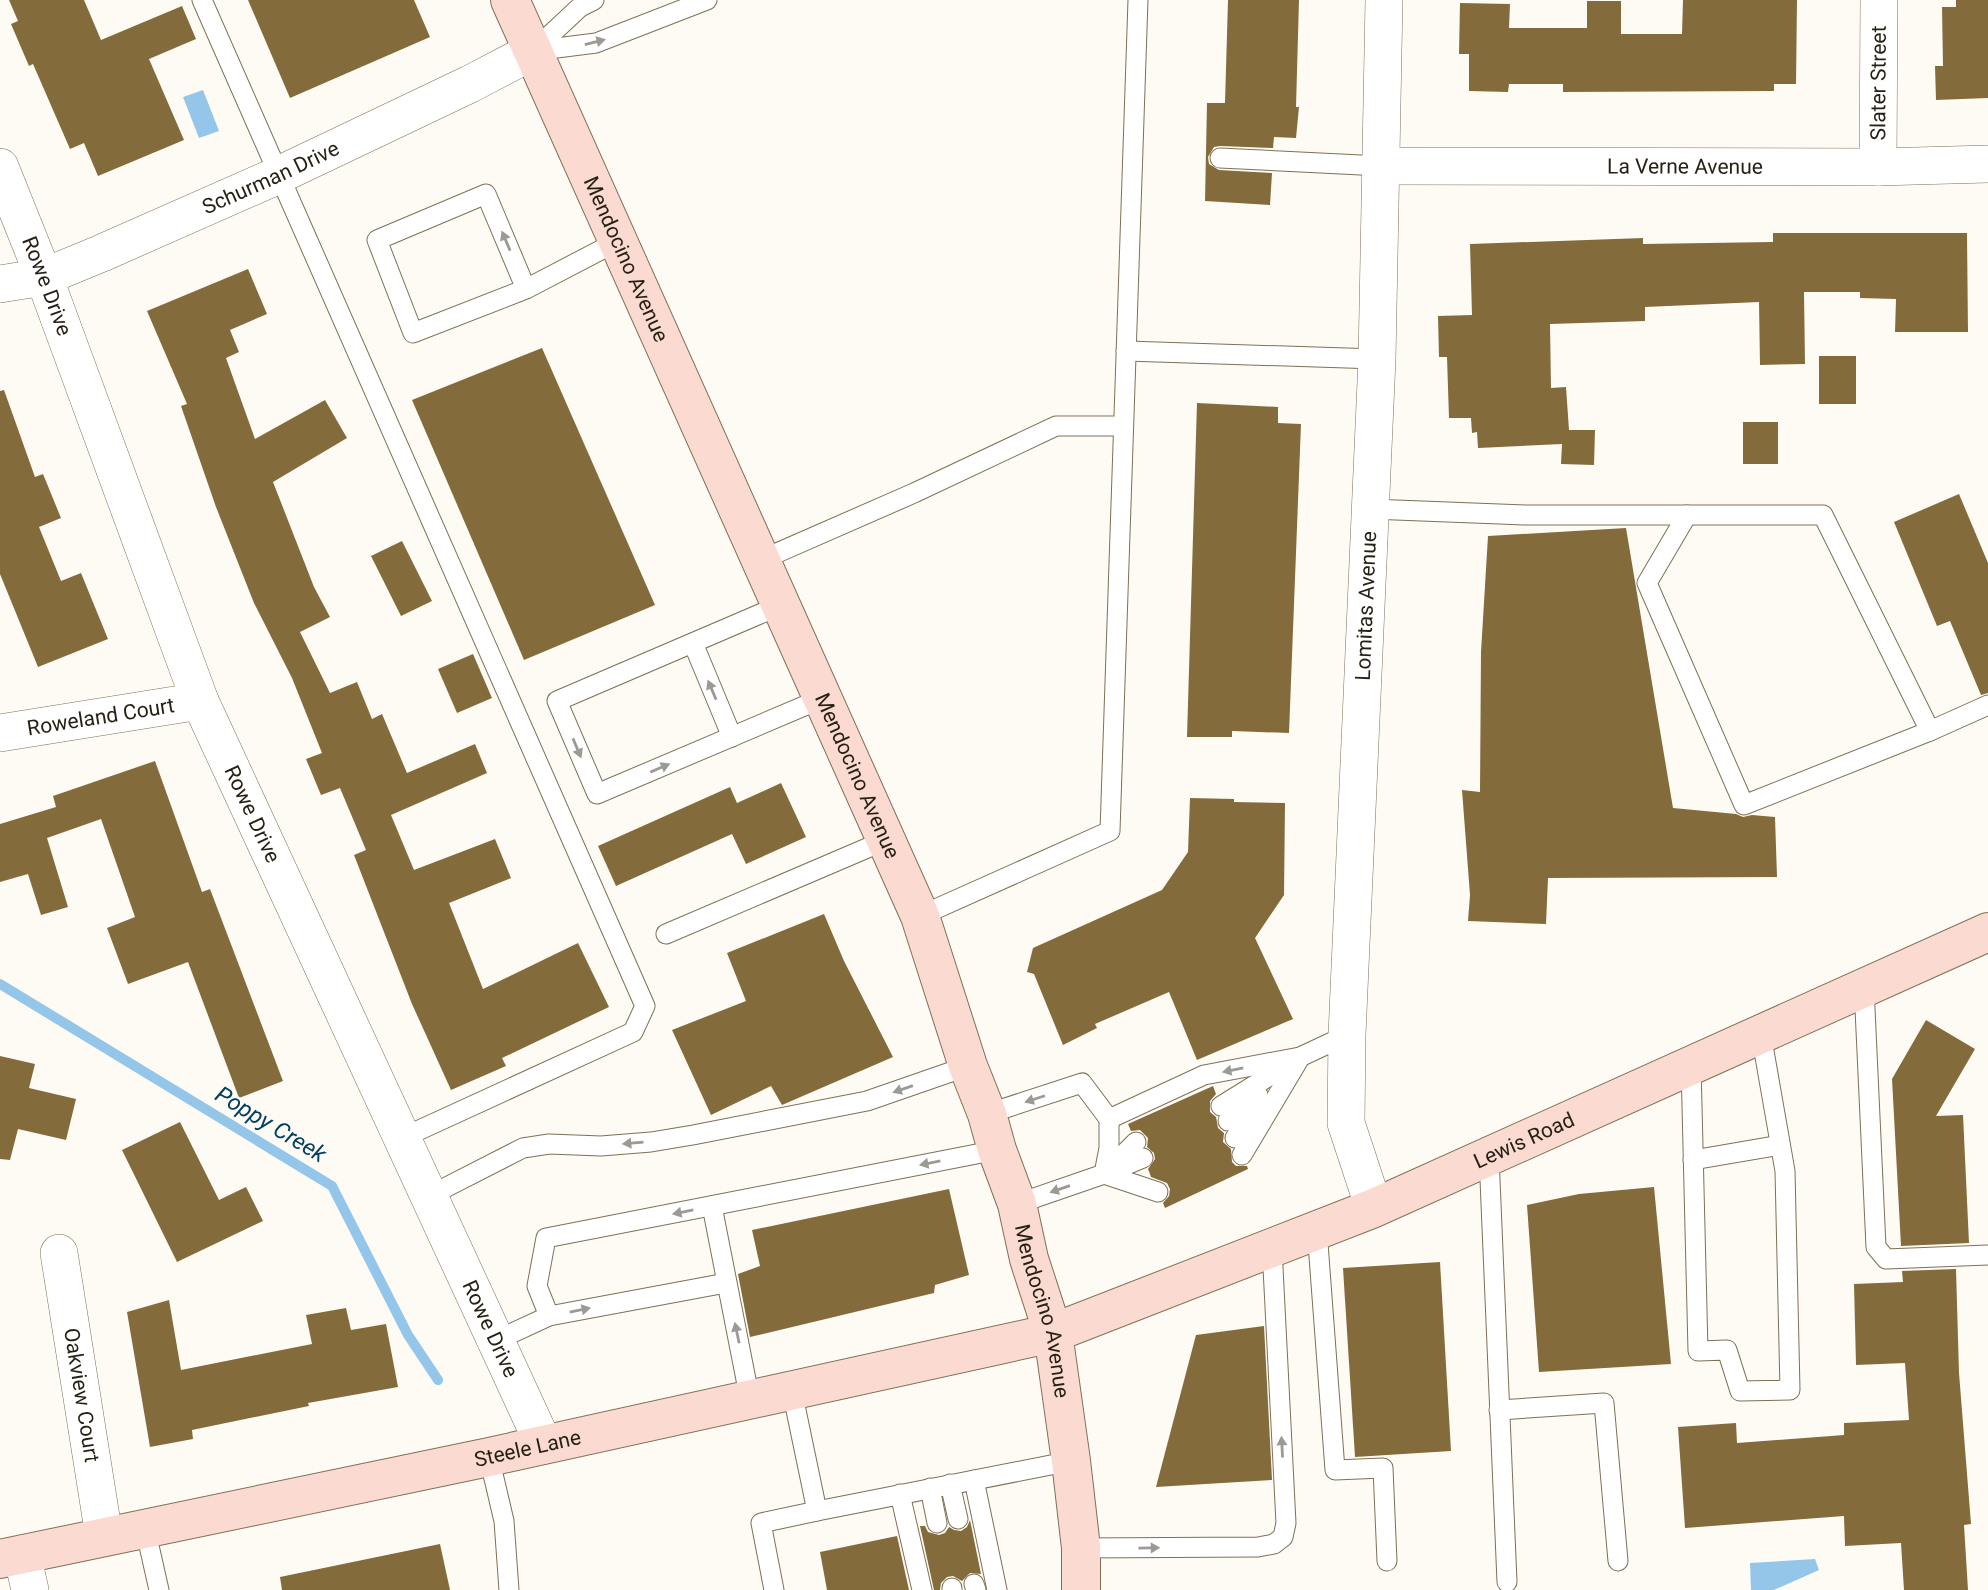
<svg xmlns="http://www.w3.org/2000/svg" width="1988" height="1590" font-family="Roboto,sans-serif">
<rect width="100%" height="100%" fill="#fefbf5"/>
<!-- water -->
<g fill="#94c6ea">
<polygon points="203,90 219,131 199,138 183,97"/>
<polygon points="1815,1559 1819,1570 1774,1590 1751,1590 1750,1563"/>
</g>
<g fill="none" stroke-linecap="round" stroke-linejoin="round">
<!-- stream -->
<polyline stroke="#94c6ea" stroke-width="10" points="0,984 332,1186 408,1335 438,1380"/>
</g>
<!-- building -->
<g fill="#846b3b">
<polygon points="9,0 84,0 101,40 182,6 196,39 149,59 184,140 98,176 84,143 70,149 33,64 29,66 11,24 18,21"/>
<polygon points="248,0 414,0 430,37 290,98"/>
<polygon points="1228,0 1299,0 1296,107 1299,107 1296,138 1274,137 1273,148 1220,146 1214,147 1208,157 1209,164 1219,170 1272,173 1270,205 1205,201 1207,103 1225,103"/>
<polygon points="1683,0 1797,0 1796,84 1774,84 1774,91 1563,92 1563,84 1509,84 1508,92 1469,91 1469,54 1459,54 1460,3 1510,4 1509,28 1587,28 1587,1 1621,1 1621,34 1682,34"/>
<polygon points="1956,0 1988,0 1988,98 1936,100 1935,66 1943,66 1942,7 1956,7"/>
<polygon points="1773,233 1967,233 1968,332 1895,332 1896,299 1860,298 1860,292 1804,292 1805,364 1760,365 1759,302 1645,307 1645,321 1550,324 1551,388 1566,387 1569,430 1595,430 1594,465 1561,464 1562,444 1478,448 1477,432 1472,433 1471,418 1449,418 1447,357 1439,357 1438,316 1472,315 1470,244 1643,238 1643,244 1773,242"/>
<polygon points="248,269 267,314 230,330 239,352 226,358 255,439 325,400 347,438 273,482 314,587 330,617 300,632 330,693 357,682 372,719 382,714 407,773 475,744 487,773 391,815 414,870 495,839 511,878 449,903 483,989 578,943 609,1007 502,1058 506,1066 451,1090 412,1004 354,855 366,850 340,788 321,795 306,759 322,753 292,678 254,603 216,507 181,406 187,404 147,311"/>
<polygon points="542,348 655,605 524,660 412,400"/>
<rect x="1819" y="356" width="37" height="48"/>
<polygon points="4,390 35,477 43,474 61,518 39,527 61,581 81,573 108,639 38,667 0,574 0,391"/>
<polygon points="1197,403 1278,407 1278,423 1301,424 1289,733 1232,731 1232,737 1187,737"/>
<rect x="1743" y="422" width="35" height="42"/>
<polygon points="1959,494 1988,563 1988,693 1981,695 1950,621 1937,626 1894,522"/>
<polygon points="1626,528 1673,808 1736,814 1743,817 1752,815 1775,817 1777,877 1548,878 1546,924 1468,921 1470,895 1462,790 1480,792 1481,652 1488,536"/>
<polygon points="402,541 432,601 401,616 371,556"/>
<polygon points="473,654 492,698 457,713 438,669"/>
<polygon points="155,761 202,892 210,889 283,1081 239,1098 188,962 128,984 107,928 135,917 101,819 47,838 68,907 41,915 28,874 0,882 0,824 56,807 53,796"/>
<polygon points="781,783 806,837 746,864 732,834 616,886 598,846 730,787 737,803"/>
<polygon points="1190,798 1234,799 1234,802 1285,803 1284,895 1255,938 1293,1019 1197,1060 1169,992 1095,1024 1097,1028 1063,1045 1034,974 1027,972 1033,948 1162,890 1188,852"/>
<polygon points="824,914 844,961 893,1057 782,1105 771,1086 711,1115 672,1030 746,1001 727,953"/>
<polygon points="1926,1020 1975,1049 1936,1116 1963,1115 1969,1243 1901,1246 1892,1079"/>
<polygon points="0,1056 35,1064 29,1088 76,1099 66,1140 18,1129 10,1160 0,1159"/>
<polygon points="1213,1086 1216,1094 1210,1101 1210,1112 1216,1117 1218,1128 1224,1133 1223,1142 1231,1149 1232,1162 1236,1166 1247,1166 1248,1169 1165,1208 1163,1203 1169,1196 1170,1189 1167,1183 1151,1177 1150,1174 1148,1169 1155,1159 1154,1153 1147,1147 1148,1138 1140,1130 1131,1131 1128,1124"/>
<polygon points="180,1122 219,1200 246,1187 263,1221 177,1262 122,1150"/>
<polygon points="1654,1187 1671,1364 1539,1372 1527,1205 1579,1194"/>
<polygon points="949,1189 969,1275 935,1285 934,1293 750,1337 738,1274 760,1266 752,1230"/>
<polygon points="1440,1262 1451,1451 1355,1457 1343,1268"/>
<polygon points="1956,1269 1959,1373 1971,1524 1964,1525 1968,1590 1904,1590 1901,1543 1845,1546 1844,1516 1685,1528 1678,1427 1736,1423 1737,1443 1844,1435 1844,1423 1909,1420 1905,1363 1856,1365 1854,1284 1903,1282 1902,1271"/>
<polygon points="169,1300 181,1370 312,1344 306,1315 346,1308 351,1330 386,1324 398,1387 308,1403 309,1406 192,1430 193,1439 150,1447 127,1312"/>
<polygon points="1264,1326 1272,1480 1156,1487 1196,1335"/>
<polygon points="970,1520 981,1574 970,1573 962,1581 953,1576 947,1577 941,1583 940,1590 934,1590 920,1526 925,1526 928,1532 939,1535 945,1533 949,1527 954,1530 961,1531 967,1527"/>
<polygon points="897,1536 909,1590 827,1590 820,1552"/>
<polygon points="440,1544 450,1590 282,1590 280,1577"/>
</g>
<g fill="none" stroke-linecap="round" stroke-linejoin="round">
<!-- lane casing -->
<g stroke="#7f7056" stroke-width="21">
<g id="lane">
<polyline points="202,0 645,1006 633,1032 402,1138"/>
<polyline points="533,51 596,43 707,0"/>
<polyline points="533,51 580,7 594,0"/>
<polyline points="1220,158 1381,166"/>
<polyline points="526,289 486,194 377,240 413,333 526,289 618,241"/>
<polyline points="1126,351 1377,359"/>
<polyline points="1370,509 1525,515 1823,515 1930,731 1988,705"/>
<polyline points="1687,515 1647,583 1744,805 1930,731"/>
<polyline points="761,560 914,493 1056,426 1123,426"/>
<polyline points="781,605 557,701 597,794 823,698"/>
<polyline points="693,643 732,737"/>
<polyline points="920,916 1110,831 1138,0"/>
<polyline points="666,934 886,840"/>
<polyline points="1864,987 1876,1247 1886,1259 1988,1255"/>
<polyline points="1691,1065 1698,1351 1727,1350 1740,1391 1790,1390 1785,1171 1761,1034"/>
<polyline points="1221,1106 1300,1057 1347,1035"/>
<polyline points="987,1114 1082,1083 1109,1119 1109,1148 1104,1174"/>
<polyline points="1109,1119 1204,1075 1300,1057"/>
<polyline points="1228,1121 1258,1095"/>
<polyline points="1235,1138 1258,1109"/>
<polyline points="1242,1155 1298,1061"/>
<polyline points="1489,1156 1507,1582"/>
<polyline points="1693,1160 1780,1145"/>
<polyline points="1112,1166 1136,1142"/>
<polyline points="1104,1174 1158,1192"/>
<polyline points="429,1196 523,1148 549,1144 601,1146 651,1142 693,1135 867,1101 968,1066"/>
<polyline points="1017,1204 1104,1174 1143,1158"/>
<polyline points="712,1206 750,1400"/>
<polyline points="1317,1230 1335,1470 1383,1468 1387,1561"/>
<polyline points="726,1283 549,1316 537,1286 546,1238 997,1150"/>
<polyline points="495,1341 549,1316"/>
<polyline points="1499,1410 1604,1403 1618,1561"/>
<polyline points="489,1457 504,1521 509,1590"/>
<polyline points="974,1480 997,1590"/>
<polyline points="950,1484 958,1519"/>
<polyline points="930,1488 937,1523"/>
<polyline points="900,1494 922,1590"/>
<polyline points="817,1511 1071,1461"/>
<polyline points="145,1528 159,1590"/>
<polyline points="1081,1548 1258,1547 1274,1544 1283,1537 1286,1523 1272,1248"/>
<polyline points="974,1584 976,1590"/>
<polyline points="952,1588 952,1590"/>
<polyline points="774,1590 761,1523 817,1511 792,1391"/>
</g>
</g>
<!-- street casing -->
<g stroke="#7f7056" stroke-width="38">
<g id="street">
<path id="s1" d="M1381 166 1878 167 1988 164"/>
<path id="s2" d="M0 167 44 277 200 701 544 1445"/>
<path id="s3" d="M1878 167 1879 0"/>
<path id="s4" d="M0 284 44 277 102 253 281 174 470 84 533 51"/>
<path id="s5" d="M0 733 200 701"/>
<path id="s6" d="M1374 1208 1346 1123 1347 1035 1377 359 1384 0"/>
<path id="s7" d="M59 1253 104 1536"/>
<polyline points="22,1554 30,1590"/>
</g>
</g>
<!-- secondary casing -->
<g stroke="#7f7056" stroke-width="40">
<g id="secondary">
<path id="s8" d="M510 0 920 916 968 1066 987 1114 997 1150 1017 1204 1029 1259 1053 1333 1071 1461 1081 1548V1590"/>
<path id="s9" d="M0 1559 489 1457 1053 1333 1374 1208 1988 932"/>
</g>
</g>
<!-- lane -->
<use href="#lane" stroke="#fff" stroke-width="19"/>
<!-- street -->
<use href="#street" stroke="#fff" stroke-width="37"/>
<!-- secondary -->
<use href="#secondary" stroke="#fadad1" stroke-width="38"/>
</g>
<!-- one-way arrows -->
<defs><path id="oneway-solid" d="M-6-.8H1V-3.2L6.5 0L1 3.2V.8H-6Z" transform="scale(1.75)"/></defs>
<g fill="#9d9a95">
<use href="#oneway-solid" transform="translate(595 42) rotate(-14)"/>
<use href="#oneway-solid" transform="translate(506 241) rotate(-113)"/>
<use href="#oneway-solid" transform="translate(712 690) rotate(-113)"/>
<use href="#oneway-solid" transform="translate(577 748) rotate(67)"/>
<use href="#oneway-solid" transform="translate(660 768) rotate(-23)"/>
<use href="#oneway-solid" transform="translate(1233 1070) rotate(169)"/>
<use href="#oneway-solid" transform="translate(903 1089) rotate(161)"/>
<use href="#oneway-solid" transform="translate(1035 1099) rotate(162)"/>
<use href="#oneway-solid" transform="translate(633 1143) rotate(175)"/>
<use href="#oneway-solid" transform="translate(930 1163) rotate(169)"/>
<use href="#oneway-solid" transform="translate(1060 1189) rotate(161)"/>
<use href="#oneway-solid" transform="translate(683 1212) rotate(169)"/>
<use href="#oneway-solid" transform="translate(580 1310) rotate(-11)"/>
<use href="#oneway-solid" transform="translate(737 1333) rotate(-102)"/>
<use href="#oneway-solid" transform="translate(1282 1447) rotate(-93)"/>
<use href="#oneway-solid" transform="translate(1149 1548) rotate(-1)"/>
</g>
<g text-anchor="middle" stroke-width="5" stroke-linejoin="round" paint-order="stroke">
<!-- street labels -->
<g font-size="21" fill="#251f14" stroke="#fefbf5">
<text dy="7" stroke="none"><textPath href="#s3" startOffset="84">Slater Street</textPath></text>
<text dy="7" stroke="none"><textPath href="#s1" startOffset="304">La Verne Avenue</textPath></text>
<text dy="7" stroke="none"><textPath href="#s4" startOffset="292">Schurman Drive</textPath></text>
<text dy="7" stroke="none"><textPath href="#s8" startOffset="284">Mendocino Avenue</textPath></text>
<text dy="7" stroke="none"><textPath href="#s2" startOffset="128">Rowe Drive</textPath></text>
<text dy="7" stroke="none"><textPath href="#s6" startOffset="607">Lomitas Avenue</textPath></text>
<text dy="7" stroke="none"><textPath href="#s5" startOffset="102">Roweland Court</textPath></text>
<text dy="7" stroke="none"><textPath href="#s8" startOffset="850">Mendocino Avenue</textPath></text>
<text dy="7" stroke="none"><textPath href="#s2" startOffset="695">Rowe Drive</textPath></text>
<text dy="7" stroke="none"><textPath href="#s9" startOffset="1586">Lewis Road</textPath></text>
<text dy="7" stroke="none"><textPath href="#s8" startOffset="1418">Mendocino Avenue</textPath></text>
<text dy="7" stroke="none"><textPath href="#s2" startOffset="1262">Rowe Drive</textPath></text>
<text dy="7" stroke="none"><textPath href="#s7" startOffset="144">Oakview Court</textPath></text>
<text dy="7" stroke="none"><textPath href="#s9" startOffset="539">Steele Lane</textPath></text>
</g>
<!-- water labels -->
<g font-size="23" font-style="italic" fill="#003f61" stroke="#fefbf5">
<text transform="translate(271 1124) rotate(31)" y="8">Poppy Creek</text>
</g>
</g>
</svg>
